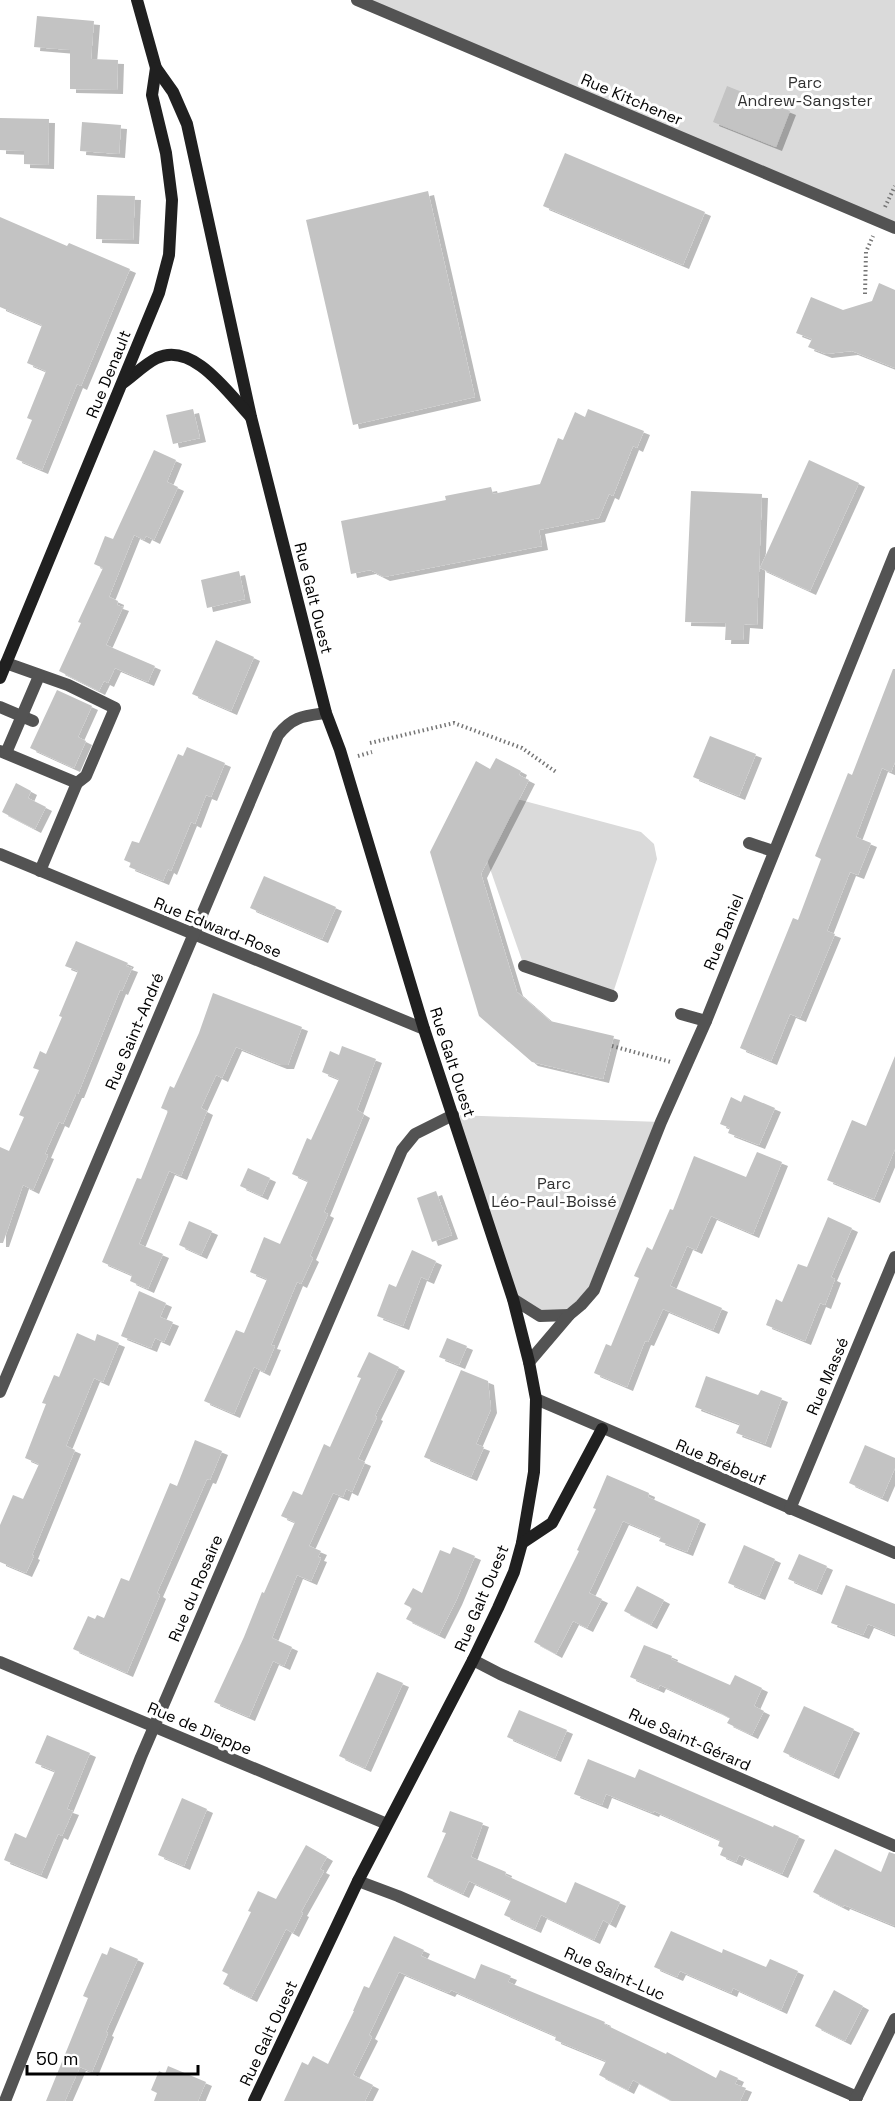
<svg xmlns="http://www.w3.org/2000/svg" width="895" height="2101" font-family="'Space Grotesk',sans-serif">
<defs>
<filter id="shadow"><feDropShadow dx="6" dy="4" stdDeviation="0" flood-color="#0004"/></filter>
</defs>
<rect width="100%" height="100%" fill="#fff"/>
<!-- green -->
<g fill="#dadada">
<polygon points="357,0 895,0 895,228"/>
<polygon points="517,799 641,832 654,844 657,859 612,996 524,966 487,860"/>
<polygon points="453,1115 661,1122 581,1305 540,1316 513,1299"/>
</g>
<!-- building -->
<g fill="#c3c3c3" filter="url(#shadow)">
<polygon points="37,16 94,21 91,59 118,60 117,90 70,89 70,50 34,47"/>
<polygon points="727,86 790,111 776,147 713,122"/>
<polygon points="0,118 49,119 48,165 24,164 24,151 0,150"/>
<polygon points="82,122 121,125 119,154 80,151"/>
<polygon points="565,153 705,212 683,265 543,206"/>
<polygon points="428,191 475,397 353,425 306,220"/>
<polygon points="97,195 135,196 133,240 96,239"/>
<polygon points="0,217 67,246 69,243 130,269 81,386 77,384 42,470 16,459 32,420 27,418 46,371 27,363 42,325 0,307"/>
<polygon points="879,283 895,290 895,368 852,351 826,354 808,347 812,339 796,333 811,297 843,310 872,301"/>
<polygon points="193,409 200,438 173,444 166,415"/>
<polygon points="588,409 644,431 637,448 633,446 613,496 609,494 599,518 539,530 542,546 384,577 370,570 351,574 341,521 446,500 445,496 491,487 493,494 540,484 558,438 563,440 575,412 585,417"/>
<polygon points="154,450 176,460 167,482 178,487 154,540 146,536 144,540 134,535 109,597 118,601 117,605 123,607 106,645 155,666 148,682 115,668 108,683 104,681 99,691 59,671 81,623 78,622 103,568 94,564 105,536 113,539"/>
<polygon points="809,460 859,483 810,591 760,568"/>
<polygon points="691,491 762,494 757,625 744,624 743,640 725,640 726,623 685,622"/>
<polygon points="239,571 245,599 207,608 201,580"/>
<polygon points="216,640 254,657 231,711 192,694"/>
<polygon points="893,669 895,669 895,762 891,772 882,768 856,837 871,843 858,875 850,872 827,931 835,934 800,1018 790,1014 771,1061 740,1048 793,918 798,920 821,859 815,856 848,773 852,775"/>
<polygon points="57,690 92,706 78,737 86,741 74,768 30,748"/>
<polygon points="710,736 756,754 739,796 693,777"/>
<polygon points="187,747 225,763 211,797 206,795 195,824 191,822 171,871 168,869 163,881 129,867 131,863 124,860 132,841 139,843 178,754 183,756"/>
<polygon points="496,758 521,771 519,775 529,780 481,874 517,992 550,1021 614,1036 603,1079 532,1062 479,1016 430,852 476,761 490,769"/>
<polygon points="16,783 31,791 28,798 46,807 35,829 2,812"/>
<polygon points="264,876 336,907 322,939 250,908"/>
<polygon points="76,941 128,963 126,966 132,968 122,991 120,990 78,1094 76,1094 63,1124 59,1122 45,1154 48,1155 33,1190 23,1185 3,1243 0,1243 0,1147 9,1151 24,1117 19,1115 39,1070 33,1068 40,1051 46,1054 62,1017 59,1016 78,971 65,966"/>
<polygon points="213,993 302,1027 288,1065 281,1065 236,1047 222,1078 216,1075 201,1108 207,1111 181,1176 169,1171 139,1244 163,1254 148,1289 130,1281 132,1275 102,1262 137,1178 141,1179 168,1111 161,1108 170,1086 174,1088 199,1033"/>
<polygon points="342,1046 376,1059 357,1110 364,1114 324,1212 328,1214 310,1256 313,1258 301,1284 297,1282 271,1345 275,1346 264,1372 254,1367 234,1414 204,1401 236,1330 244,1333 267,1279 250,1272 264,1237 280,1244 308,1181 292,1174 307,1138 311,1140 339,1079 322,1072 330,1051 339,1055"/>
<polygon points="895,1056 895,1149 874,1199 827,1180 852,1120 866,1126"/>
<polygon points="744,1095 775,1108 759,1145 728,1133 730,1128 720,1124 731,1097 741,1102"/>
<polygon points="757,1152 782,1162 753,1234 711,1216 696,1250 687,1246 670,1286 722,1308 713,1330 663,1309 648,1342 645,1341 627,1387 594,1373 606,1344 611,1346 639,1278 634,1276 647,1247 652,1250 670,1209 673,1210 694,1156 746,1177"/>
<polygon points="248,1168 270,1178 262,1196 240,1186"/>
<polygon points="436,1191 452,1235 432,1242 417,1198"/>
<polygon points="828,1217 852,1228 831,1277 835,1279 825,1305 820,1303 805,1341 766,1325 776,1299 782,1302 798,1264 807,1267"/>
<polygon points="189,1221 212,1231 201,1255 179,1245"/>
<polygon points="412,1250 436,1261 428,1280 421,1277 403,1326 377,1316 389,1284 396,1287"/>
<polygon points="139,1291 166,1303 160,1317 173,1322 164,1342 155,1338 151,1348 121,1336"/>
<polygon points="77,1333 95,1341 97,1334 119,1343 103,1382 94,1378 66,1446 75,1450 32,1555 34,1556 26,1573 0,1562 0,1525 13,1495 23,1499 39,1464 25,1458 46,1404 42,1403 54,1375 59,1377"/>
<polygon points="447,1338 467,1346 459,1365 439,1357"/>
<polygon points="369,1352 399,1367 375,1416 377,1417 358,1459 365,1462 352,1492 346,1489 343,1497 333,1493 309,1546 321,1551 318,1557 321,1558 311,1581 297,1575 272,1638 292,1647 284,1666 273,1661 249,1717 214,1702 244,1637 262,1592 264,1593 295,1522 281,1516 293,1491 302,1495 324,1444 330,1447 361,1378 357,1377"/>
<polygon points="461,1370 488,1381 491,1409 476,1444 484,1447 471,1477 424,1457"/>
<polygon points="706,1376 758,1395 761,1390 782,1398 765,1444 736,1433 740,1424 695,1407"/>
<polygon points="195,1440 222,1451 210,1480 207,1479 157,1593 160,1595 127,1673 73,1649 88,1616 95,1619 97,1615 104,1618 121,1578 129,1581 170,1483 177,1486"/>
<polygon points="865,1445 895,1458 895,1468 882,1498 849,1483"/>
<polygon points="607,1475 649,1493 648,1497 700,1520 687,1552 659,1541 661,1537 623,1521 589,1593 602,1599 587,1628 573,1621 556,1654 534,1642 579,1551 577,1550 596,1509 593,1508"/>
<polygon points="744,1545 775,1559 759,1596 728,1583"/>
<polygon points="453,1547 475,1556 456,1601 439,1635 406,1619 412,1608 404,1604 413,1588 422,1593 440,1550 450,1554"/>
<polygon points="799,1554 827,1566 816,1591 788,1579"/>
<polygon points="846,1585 895,1604 895,1635 868,1624 863,1635 831,1623"/>
<polygon points="637,1586 664,1600 651,1625 624,1611"/>
<polygon points="644,1645 672,1656 671,1659 730,1685 735,1675 762,1688 754,1706 764,1711 752,1735 727,1723 730,1718 717,1711 660,1685 658,1689 630,1677"/>
<polygon points="377,1672 403,1683 365,1768 339,1756"/>
<polygon points="804,1706 854,1729 833,1775 783,1752"/>
<polygon points="519,1710 567,1730 555,1758 507,1737"/>
<polygon points="47,1735 90,1753 67,1809 73,1811 62,1836 58,1834 41,1875 4,1860 15,1833 26,1838 55,1771 35,1763"/>
<polygon points="588,1759 635,1778 639,1769 773,1827 774,1825 799,1836 782,1874 739,1855 736,1862 720,1855 723,1848 718,1846 720,1840 654,1811 653,1813 606,1794 602,1805 574,1794"/>
<polygon points="182,1798 207,1809 184,1866 158,1855"/>
<polygon points="450,1811 483,1823 471,1857 506,1872 505,1875 566,1903 575,1882 620,1902 610,1924 603,1920 594,1940 541,1915 535,1929 504,1915 511,1900 469,1881 463,1894 427,1877 446,1833 442,1832"/>
<polygon points="306,1845 327,1857 320,1869 324,1871 301,1912 303,1913 293,1933 286,1929 251,1998 223,1984 228,1974 222,1971 251,1912 248,1911 258,1891 276,1899"/>
<polygon points="835,1849 881,1872 889,1852 895,1854 895,1926 844,1905 843,1907 813,1892"/>
<polygon points="671,1931 722,1953 723,1949 766,1967 770,1959 798,1971 781,2010 733,1988 731,1993 680,1971 677,1977 654,1967"/>
<polygon points="394,1936 424,1950 421,1956 475,1979 481,1964 511,1976 508,1982 605,2022 604,2024 666,2054 667,2052 716,2078 720,2070 738,2078 735,2084 746,2088 740,2101 672,2101 633,2080 628,2090 599,2075 606,2061 555,2040 556,2036 451,1990 449,1993 399,1972 369,2035 372,2037 353,2075 373,2085 365,2101 284,2101 302,2062 308,2065 313,2056 328,2064 354,2011 353,2011 364,1986 369,1988"/>
<polygon points="110,1947 138,1959 106,2032 108,2033 92,2072 80,2067 65,2101 46,2101 88,1998 83,1996 102,1953 107,1955"/>
<polygon points="834,1990 863,2006 845,2041 815,2026"/>
<polygon points="168,2066 206,2082 198,2101 154,2101 157,2093 151,2090 159,2071 165,2074"/>
</g>
<g fill="none" stroke-linecap="round" stroke-linejoin="round">
<!-- path -->
<g stroke="#757575" stroke-width="4" stroke-dasharray="1.5 3" stroke-linecap="butt">
<polyline points="885,207 895,186"/>
<polyline points="865,294 866,252 873,236"/>
<polyline points="370,743 454,723 522,748 556,772"/>
<polyline points="358,756 372,752"/>
<polyline points="612,1046 671,1062"/>
</g>
<!-- service -->
<g stroke="#535353" stroke-width="12">
<polyline points="6,663 68,685 115,708 86,776 77,783"/>
<polyline points="0,707 33,721"/>
<polyline points="0,751 77,783 40,871"/>
<polyline points="6,753 39,676"/>
<polyline points="749,843 773,851"/>
<polyline points="524,966 612,996"/>
<polyline points="681,1014 706,1021"/>
</g>
<!-- minor -->
<g stroke="#535353" stroke-width="12">
<polyline points="357,0 895,228"/>
<polyline points="0,854 424,1029"/>
<polyline points="513,1299 540,1316 569,1315"/>
<polyline points="529,1362 569,1315 581,1305 594,1290 661,1122 706,1021 895,553"/>
<path d="M0 1392 278 735C293 716 304 716 326 713"/>
<polyline points="536,1399 895,1553"/>
<polyline points="790,1509 895,1257"/>
<polyline points="473,1660 500,1674 895,1846"/>
<polyline points="0,1662 387,1824"/>
<polyline points="358,1881 398,1896 857,2097"/>
<polyline points="5,2101 141,1757 402,1150 415,1134 453,1115"/>
<polyline points="855,2101 895,2019"/>
</g>
<!-- secondary -->
<g stroke="#202020" stroke-width="12">
<polyline points="137,0 156,68 173,92 187,124 251,417 326,713 340,750 424,1029 513,1299 529,1362 536,1399 534,1472 522,1543 514,1572 498,1608 473,1660 358,1881 254,2101"/>
<path d="M123 383C134 375 145 364 157 358 193 341 229 394 250 416"/>
<polyline points="0,678 159,293 169,255 172,200 166,153 152,95 156,68"/>
<polyline points="522,1543 552,1523 602,1429"/>
</g>
</g>
<g text-anchor="middle" stroke-width="6" stroke-linejoin="round" paint-order="stroke">
<!-- park labels -->
<g font-size="16" fill="#313131" stroke="#fff">
<text x="805" y="88">Parc<tspan x="805" dy="18">Andrew-Sangster</tspan></text>
<text x="554" y="1189">Parc<tspan x="554" dy="18">Léo-Paul-Boissé</tspan></text>
</g>
<!-- street labels -->
<g font-size="16" fill="#000" stroke="#fff">
<text transform="translate(632 99) rotate(23)" y="6">Rue Kitchener</text>
<text transform="translate(108 374) rotate(-68)" y="6">Rue Denault</text>
<text transform="translate(314 598) rotate(76)" y="6">Rue Galt Ouest</text>
<text transform="translate(218 927) rotate(22)" y="6">Rue Edward-Rose</text>
<text transform="translate(723 932) rotate(-68)" y="6">Rue Daniel</text>
<text transform="translate(134 1031) rotate(-67)" y="6">Rue Saint-André</text>
<text transform="translate(453 1062) rotate(72)" y="6">Rue Galt Ouest</text>
<text transform="translate(827 1376) rotate(-67)" y="6">Rue Massé</text>
<text transform="translate(721 1462) rotate(23)" y="6">Rue Brébeuf</text>
<text transform="translate(195 1588) rotate(-67)" y="6">Rue du Rosaire</text>
<text transform="translate(481 1598) rotate(-67)" y="6">Rue Galt Ouest</text>
<text transform="translate(200 1728) rotate(23)" y="6">Rue de Dieppe</text>
<text transform="translate(690 1739) rotate(24)" y="6">Rue Saint-Gérard</text>
<text transform="translate(615 1973) rotate(24)" y="6">Rue Saint-Luc</text>
<text transform="translate(268 2033) rotate(-65)" y="6">Rue Galt Ouest</text>
</g>
</g>
<!-- scale -->
<path d="M27 2065v9h171v-9" fill="none" stroke="#000000" stroke-width="3"/>
<text x="36" y="2065" font-size="18" fill="#000000" stroke="#ffffff" stroke-width="4.5" paint-order="stroke">50 m</text>
</svg>
